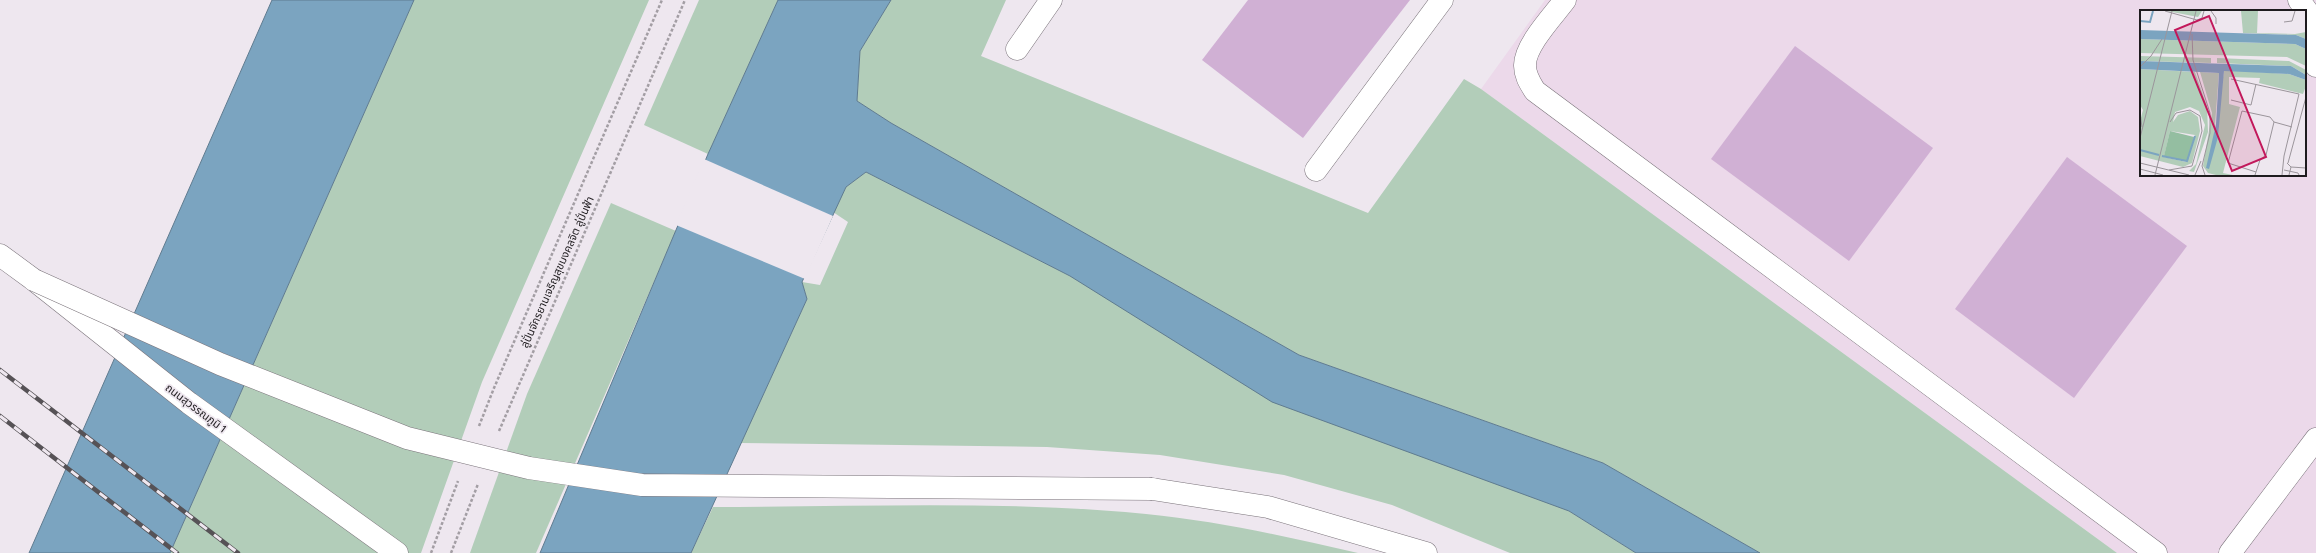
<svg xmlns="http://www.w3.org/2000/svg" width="2316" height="553" font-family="'Fira Sans Condensed','Noto Sans Thai',sans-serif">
<rect width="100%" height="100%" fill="#eee7ef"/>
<!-- industrial -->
<path fill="#ecd9ea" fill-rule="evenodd" d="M1545 0H2316V553H2117L1481 89ZM2141 11H2305V175H2141Z"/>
<!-- green -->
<g fill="#b2cdb9">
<polygon points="414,0 649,0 482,382 421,553 170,553"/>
<polygon points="699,0 778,0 708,154 644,125"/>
<polygon points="891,0 1006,0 981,56 1368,213 1464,79 1481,89 2117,553 1760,553 1603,463 1299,355 891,123 857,101 860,51"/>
<polygon points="866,172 1070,276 1569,511 1636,553 1510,553 1392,505 1284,475 1160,455 1047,447 741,443 807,299 802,282 820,285 848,222 833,212 846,187"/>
<polygon points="611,203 676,231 536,553 470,553 527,394"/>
<path d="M713 507C857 507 1003 500 1146 514 1218 521 1288 537 1358 553H691Z"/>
</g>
<!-- water -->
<g fill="#7ba4c0" stroke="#5f7b8f">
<polygon points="272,0 414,0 170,553 29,553"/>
<polygon points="778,0 891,0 860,51 857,101 891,123 1299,355 1603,463 1760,553 1636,553 1569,511 1272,402 1070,276 866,172 846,187 802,282 807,299 691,553 540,553 708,154"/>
</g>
<!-- pier -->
<polygon fill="#eee7ef" points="704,159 833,216 805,279 676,225"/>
<!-- building -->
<g fill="#d0b0d4">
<polygon points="1248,0 1410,0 1303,138 1202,60"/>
<polygon points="1795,46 1933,148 1849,261 1711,159"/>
<polygon points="2067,157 2187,246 2074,398 1955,309"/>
</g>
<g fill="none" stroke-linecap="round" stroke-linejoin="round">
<!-- minor casing -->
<g stroke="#7a737a" stroke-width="23">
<g id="minor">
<path d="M1565 0C1554 15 1524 46 1525 66 1525 76 1530 83 1535 91L2156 553"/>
<polyline points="2299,0 2309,14 2316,66"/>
<polyline points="1017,49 1051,0"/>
<polyline points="1316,170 1442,0"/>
<polyline points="2230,553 2316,439"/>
</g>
</g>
<!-- highway casing -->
<g stroke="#7a737a" stroke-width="23">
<g id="highway">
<polyline points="0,255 34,280 189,403 397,553"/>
<polyline points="1152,489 1268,507 1426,553"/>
</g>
</g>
<!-- path -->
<g stroke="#a39ea4" stroke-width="2.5" stroke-dasharray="3 2" stroke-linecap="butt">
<polyline points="479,426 494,388 662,0"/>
<polyline points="499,431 685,0"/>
<polyline points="431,553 458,481"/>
<polyline points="451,553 478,484"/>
</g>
<!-- minor -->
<use href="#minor" stroke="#fff" stroke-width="22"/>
<!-- highway -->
<use href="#highway" stroke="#fff" stroke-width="22"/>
<!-- rail casing -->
<g stroke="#565256" stroke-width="4.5">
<g id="rail">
<polyline points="0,370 238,553"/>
<polyline points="0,416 177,553"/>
</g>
</g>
<!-- rail -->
<use href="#rail" stroke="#eee7ef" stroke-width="3" stroke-dasharray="9" stroke-linecap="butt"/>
<!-- highway-bridge casing -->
<g stroke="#7a737a" stroke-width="23" stroke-linecap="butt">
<polyline id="highway-bridge" points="34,280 220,364 407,438 529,468 642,485 1152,489"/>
</g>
<!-- highway-bridge -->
<use href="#highway-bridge" stroke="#fff" stroke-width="22"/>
</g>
<g text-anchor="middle" stroke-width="3.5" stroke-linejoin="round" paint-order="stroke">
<!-- street labels -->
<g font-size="11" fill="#1e1b1e" stroke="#eee7ef">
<text transform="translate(557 272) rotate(-66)" y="4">ลู่ปั่นจักรยานเจริญสุขมงคลจิต ลู่ปั่นฟ้า</text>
<text transform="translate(196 408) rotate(37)" y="4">ถนนสุวรรณภูมิ 1</text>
</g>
</g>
<!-- overview -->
<g transform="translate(2140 10)">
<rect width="166" height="166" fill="#eee7ef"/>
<path d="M27 1H62L58 7ZM101 1H118L117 23 155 24 166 22V29L156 25 103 23ZM0 29 155 34 166 39V56L147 47 0 43ZM0 46 71 48V53L0 51ZM77 48 149 51 166 60V65L151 56 77 53ZM0 59 55 62 67 96 68 122 54 162 49 161 56 154 65 115 59 101 50 97 35 102 33 112 38 105 50 101 58 107 60 121 52 153 43 157 0 146V111L3 100 0 95ZM30 121 55 125 46 152 24 147ZM87 60 149 64 166 70V76L163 84 119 73 120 68 89 67V94L100 97 83 163 93 165H76L68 163 63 156 72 103 60 62 79 63 74 127H78L79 94 84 61Z" fill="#b2cdb9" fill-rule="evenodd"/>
<path d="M30 121 54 127 48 151 24 146Z" fill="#94bea1"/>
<path d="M0 20 156 25 166 29V39L155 34 0 29ZM0 51 151 56 166 65V70L149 64 84 61 78 127 69 159 66 158 76 114 79 63 0 59Z" fill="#7ba4c0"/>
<path fill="none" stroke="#7ba4c0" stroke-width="2" d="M0 11 10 12 13 1M0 140 19 145M22 146 47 151 55 126"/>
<path fill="none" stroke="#9b959b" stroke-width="1" d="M25 1 57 10 62 8 64 1M71 1 76 8V14M144 12 152 11 155 1M52 24 53 50 70 103V123L62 156 65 165M0 57 11 46 22 29M91 69 159 84 144 146 142 165M91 90 111 95 116 74M0 103 2 117M0 128 32 1M0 153 49 165M147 153 151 157 149 165M148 153 166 87M151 157 166 158M0 159 23 165M29 160 52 156 62 121 60 106 50 100 36 103 30 112M144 160 158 163 159 165M116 162 88 153 102 101 130 107 134 112 152 117M15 165 56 1M55 165 61 151M115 165 120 150 126 145 134 112"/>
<path fill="#c2185b" fill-opacity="0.15" stroke="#c2185b" stroke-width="2" d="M69 6 126 147 92 161 35 20Z"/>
<rect width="166" height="166" fill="none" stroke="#1e1b1e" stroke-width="2"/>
</g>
</svg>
